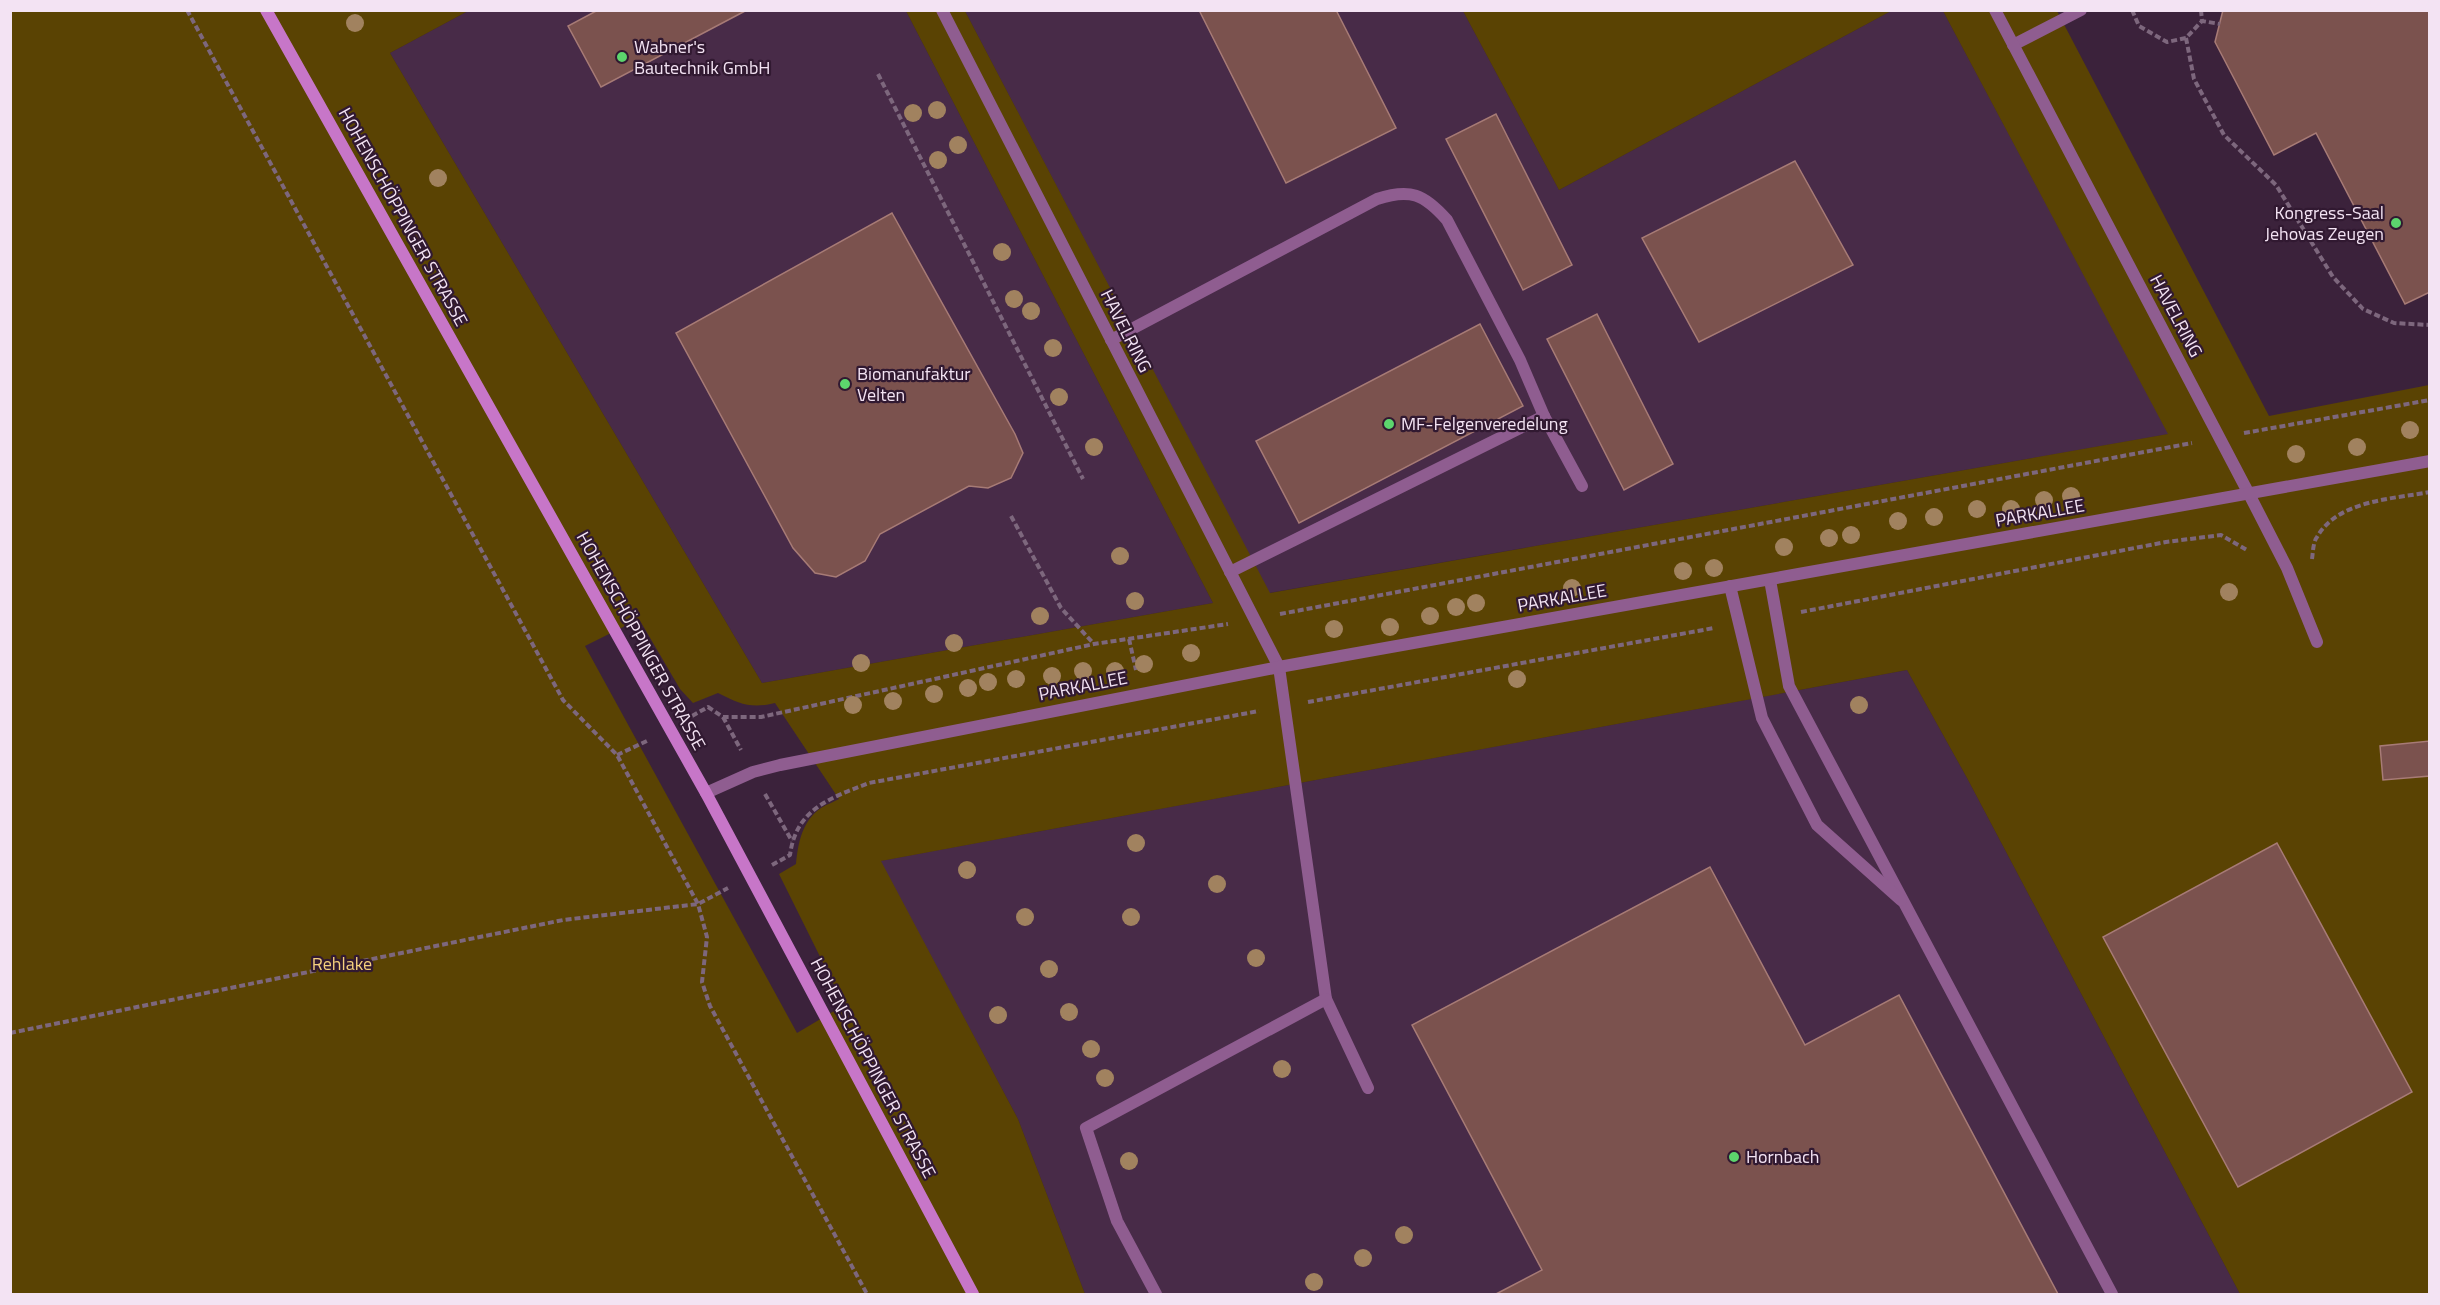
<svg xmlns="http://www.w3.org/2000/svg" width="2440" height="1305" font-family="'Titillium Web',sans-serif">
<rect width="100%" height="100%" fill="#3b223b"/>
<!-- built -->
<g fill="#482b48">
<polygon points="468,11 906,11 1213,603 762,683 390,53"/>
<polygon points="965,11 1463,11 1559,190 1891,11 1943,11 2169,434 1269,593"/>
<polygon points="1907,670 1967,778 2240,1294 1085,1294 1018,1119 880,861"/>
</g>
<!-- green -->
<g fill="#5a4303" fill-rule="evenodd">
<path d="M10 11H468L390 53 762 683 1213 603 906 11H965L1270 593 2168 434 1943 11H2057L2269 416 2429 385V1294H2240L1967 778 1907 670 881 861 1018 1119 1085 1294H11ZM639 619 680 689 693 703 718 693C740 704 751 709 775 703L839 799C834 802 827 804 821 808 802 821 798 843 796 864L779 874 844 1005 797 1033 585 646Z"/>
<polygon points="1463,11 1891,11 1559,190"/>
</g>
<!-- building -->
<g fill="#7b524e" stroke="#a77b76" stroke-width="1.5">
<polygon points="598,10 747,10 601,87 568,26"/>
<polygon points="1199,10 1336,10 1396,128 1286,183"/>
<polygon points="2223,10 2430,10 2430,292 2405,304 2316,133 2274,155 2215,42"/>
<polygon points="1496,114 1572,265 1523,290 1446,139"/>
<polygon points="1795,161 1853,265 1699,342 1642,238"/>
<polygon points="892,213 1015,434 1023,453 1011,478 988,488 969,486 880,534 865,561 836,577 815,573 793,548 676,333"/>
<polygon points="1597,314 1673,464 1624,490 1547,339"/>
<polygon points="1480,324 1523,406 1299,523 1256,441"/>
<polygon points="2430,741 2430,776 2383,780 2380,746"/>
<polygon points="2277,843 2412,1092 2238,1187 2103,937"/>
<polygon points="1710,867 1805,1045 1899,995 2058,1294 1496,1294 1542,1270 1412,1025"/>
</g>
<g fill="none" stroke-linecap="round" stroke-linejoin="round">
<!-- path -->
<g stroke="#7d677d" stroke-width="4" stroke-dasharray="6 3" stroke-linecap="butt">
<polyline points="187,10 563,700 617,755 698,904 707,937 702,982 710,1006 867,1294"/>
<polyline points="2132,10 2139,26 2167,42 2186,38 2202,21"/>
<polyline points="2201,10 2202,21 2220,24"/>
<polyline points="2186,38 2194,79 2224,135 2276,185 2333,277 2363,309 2394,323 2430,325"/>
<polyline points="878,74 1083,479"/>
<polyline points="2244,433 2430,400"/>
<polyline points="1011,516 1061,608 1093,643"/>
<path d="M2312 559C2313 553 2313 542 2317 537 2338 500 2393 499 2430 492"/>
<polyline points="1801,612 2166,542 2221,535 2247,550"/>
<polyline points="1280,614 2192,443"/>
<polyline points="1129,639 1136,670"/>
<polyline points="1308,702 1714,628"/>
<polyline points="692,716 708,707 723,717 761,717 1094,644 1228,624"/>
<polyline points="723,717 741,750"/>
<polyline points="617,755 649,740"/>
<polyline points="765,794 792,841"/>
<path d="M772 865 790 855C796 809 830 798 869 783L1259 711"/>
<polyline points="10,1033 563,920 698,904 728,888"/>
</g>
<!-- lane -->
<g stroke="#8f5d90" stroke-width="12">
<polyline points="2013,45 2081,10"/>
<path d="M1111 340 1377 199C1410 188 1424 194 1447 220L1520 360 1544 416 1582 486"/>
<polyline points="1230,572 1544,416"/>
<polyline points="1770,580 1789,686 2112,1294"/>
<polyline points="1730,586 1762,718 1817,825 1901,900"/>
<polyline points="1279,667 1326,999 1368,1088"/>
<polyline points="1156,1294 1117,1221 1086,1128 1326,999"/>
</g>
<!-- street -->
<g stroke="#8f5d90" stroke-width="12">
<polyline points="942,10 1279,667"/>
<polyline points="1995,10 2249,494 2287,568 2317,642"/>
<polyline points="706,793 753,772 780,765 1279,667 2430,461"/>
</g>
<!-- secondary -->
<polyline stroke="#c776c8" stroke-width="12" points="266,10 706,793 973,1294"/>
</g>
<!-- trees -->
<g fill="#a1825f">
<circle cx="355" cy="23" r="9"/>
<circle cx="937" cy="110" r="9"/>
<circle cx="913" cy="113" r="9"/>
<circle cx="958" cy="145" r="9"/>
<circle cx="938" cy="160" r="9"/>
<circle cx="438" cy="178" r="9"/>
<circle cx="1002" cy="252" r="9"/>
<circle cx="1014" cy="299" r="9"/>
<circle cx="1031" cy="311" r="9"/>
<circle cx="1053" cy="348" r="9"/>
<circle cx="1059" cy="397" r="9"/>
<circle cx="2410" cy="430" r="9"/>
<circle cx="1094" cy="447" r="9"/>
<circle cx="2357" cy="447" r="9"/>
<circle cx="2296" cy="454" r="9"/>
<circle cx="2071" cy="496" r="9"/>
<circle cx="2044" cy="500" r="9"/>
<circle cx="1977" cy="509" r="9"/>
<circle cx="2011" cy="509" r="9"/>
<circle cx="1934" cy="517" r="9"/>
<circle cx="1898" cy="521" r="9"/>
<circle cx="1851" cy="535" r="9"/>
<circle cx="1829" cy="538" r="9"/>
<circle cx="1784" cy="547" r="9"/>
<circle cx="1120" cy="556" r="9"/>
<circle cx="1714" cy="568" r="9"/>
<circle cx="1683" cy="571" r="9"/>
<circle cx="1572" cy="588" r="9"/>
<circle cx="2229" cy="592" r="9"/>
<circle cx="1135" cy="601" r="9"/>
<circle cx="1476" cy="603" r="9"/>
<circle cx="1456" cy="607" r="9"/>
<circle cx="1040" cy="616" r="9"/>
<circle cx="1430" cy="616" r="9"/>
<circle cx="1390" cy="627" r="9"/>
<circle cx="1334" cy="629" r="9"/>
<circle cx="954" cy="643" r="9"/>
<circle cx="1191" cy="653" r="9"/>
<circle cx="861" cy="663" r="9"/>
<circle cx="1144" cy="664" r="9"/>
<circle cx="1083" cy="671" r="9"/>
<circle cx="1115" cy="671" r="9"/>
<circle cx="1052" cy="676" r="9"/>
<circle cx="1016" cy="679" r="9"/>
<circle cx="1517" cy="679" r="9"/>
<circle cx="988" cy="682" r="9"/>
<circle cx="968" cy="688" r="9"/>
<circle cx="934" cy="694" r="9"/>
<circle cx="893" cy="701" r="9"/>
<circle cx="853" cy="705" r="9"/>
<circle cx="1859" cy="705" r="9"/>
<circle cx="1136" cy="843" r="9"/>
<circle cx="967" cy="870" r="9"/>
<circle cx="1217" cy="884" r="9"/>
<circle cx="1025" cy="917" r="9"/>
<circle cx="1131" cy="917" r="9"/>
<circle cx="1256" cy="958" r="9"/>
<circle cx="1049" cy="969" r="9"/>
<circle cx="1069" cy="1012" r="9"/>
<circle cx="998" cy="1015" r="9"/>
<circle cx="1091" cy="1049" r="9"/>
<circle cx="1282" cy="1069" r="9"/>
<circle cx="1105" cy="1078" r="9"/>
<circle cx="1129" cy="1161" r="9"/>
<circle cx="1404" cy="1235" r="9"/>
<circle cx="1363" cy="1258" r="9"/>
<circle cx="1314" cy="1282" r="9"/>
</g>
<!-- markers -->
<g fill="#5cd56d" stroke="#311931" stroke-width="2">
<circle cx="622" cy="57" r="6"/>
<circle cx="2396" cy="223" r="6"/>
<circle cx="845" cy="384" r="6"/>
<circle cx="1389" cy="424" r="6"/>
<circle cx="1734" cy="1157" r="6"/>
</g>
<g text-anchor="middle" stroke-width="4.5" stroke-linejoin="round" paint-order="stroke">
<!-- poi labels -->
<g font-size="18" fill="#f3e3f3" stroke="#311931" text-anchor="start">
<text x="634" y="53">Wabner's<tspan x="634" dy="21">Bautechnik GmbH</tspan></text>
<text x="2384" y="219" text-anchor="end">Kongress-Saal<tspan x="2384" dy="21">Jehovas Zeugen</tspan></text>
<text x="857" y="380">Biomanufaktur<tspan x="857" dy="21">Velten</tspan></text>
<text x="1401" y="430">MF-Felgenveredelung</text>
<text x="1746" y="1163">Hornbach</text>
</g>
<!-- street labels -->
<g font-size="18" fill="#f3e3f3" stroke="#311931">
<text transform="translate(403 217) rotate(61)" y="6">HOHENSCHÖPPINGER STRASSE</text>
<text transform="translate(2176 316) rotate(62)" y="6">HAVELRING</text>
<text transform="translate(1126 331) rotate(63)" y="6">HAVELRING</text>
<text transform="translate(2040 513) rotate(-10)" y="6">PARKALLEE</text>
<text transform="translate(1562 598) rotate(-10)" y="6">PARKALLEE</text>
<text transform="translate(641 641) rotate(61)" y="6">HOHENSCHÖPPINGER STRASSE</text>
<text transform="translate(1083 686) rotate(-11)" y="6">PARKALLEE</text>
<text transform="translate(873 1068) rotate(62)" y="6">HOHENSCHÖPPINGER STRASSE</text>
</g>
<!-- park labels -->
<g font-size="18" fill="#f5d07d" stroke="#311931">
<text x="342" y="970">Rehlake</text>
</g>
</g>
<!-- border -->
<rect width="2440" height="1305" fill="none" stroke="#f3e3f3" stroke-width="24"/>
</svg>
